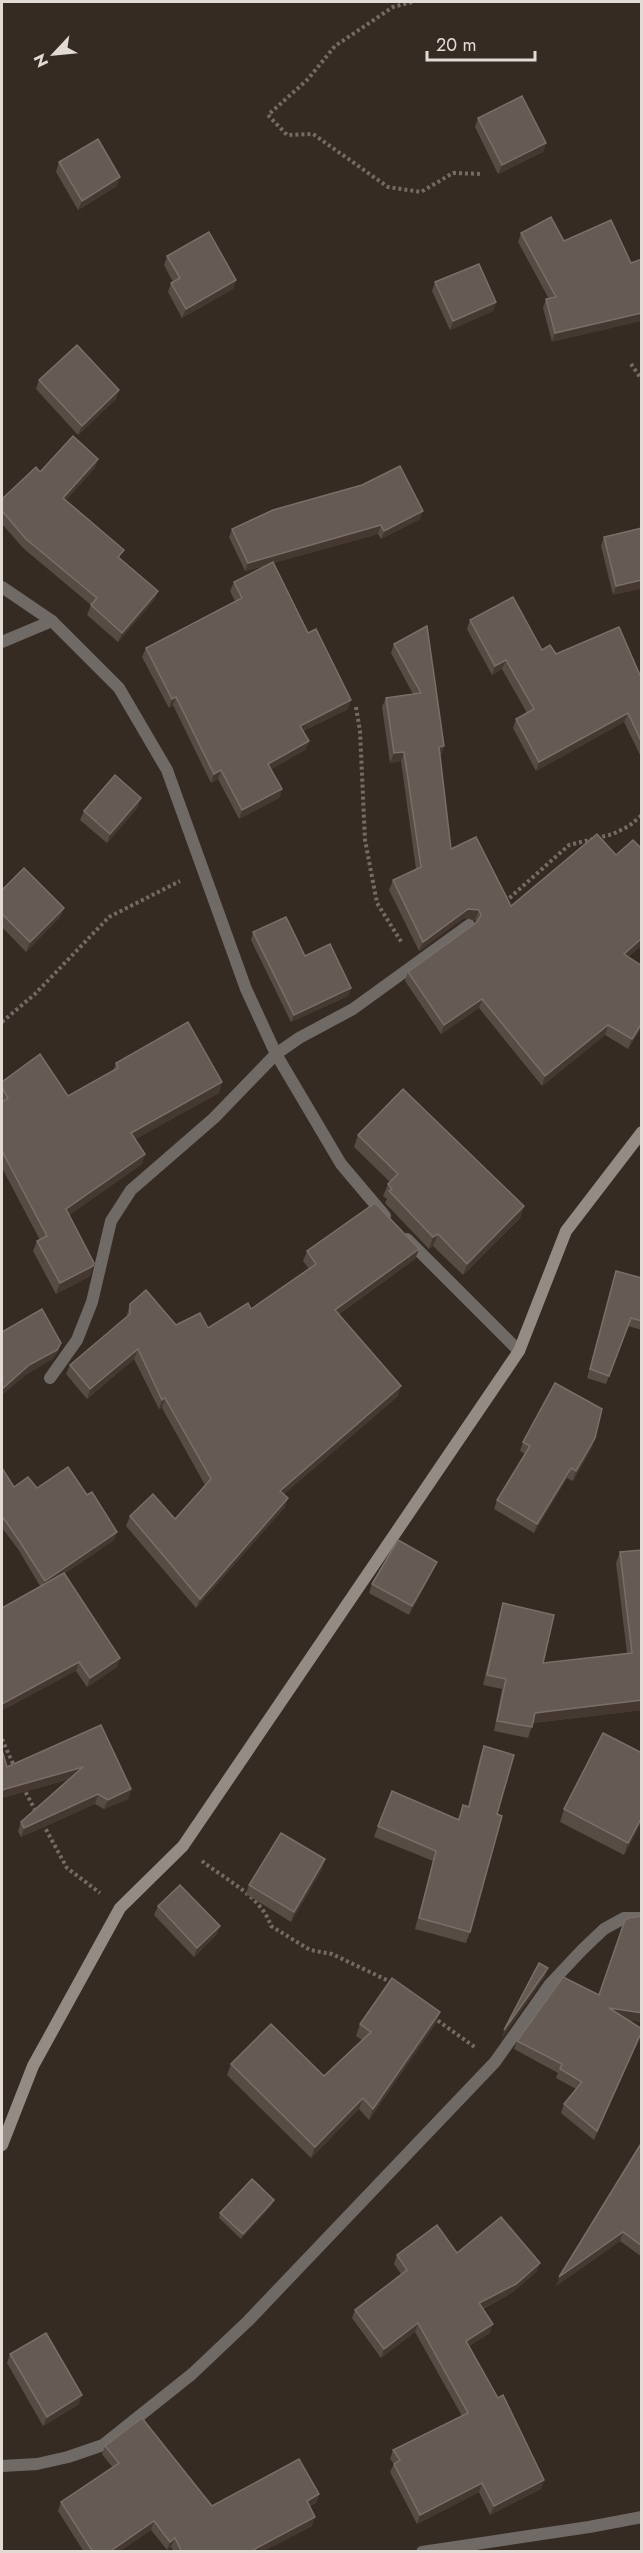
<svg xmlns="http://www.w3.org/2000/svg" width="643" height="2553" font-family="Jost,sans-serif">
<rect width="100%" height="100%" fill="#362b23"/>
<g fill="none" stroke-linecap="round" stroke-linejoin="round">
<!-- path -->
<g stroke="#756b64" stroke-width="4" stroke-dasharray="3 3" stroke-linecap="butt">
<polyline points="412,2 393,7 335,46 308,79 268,115 287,135 313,134 388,187 421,192 453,173 482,174"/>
<polyline points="631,364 642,380"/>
<polyline points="356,707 360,731 365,840 377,903 402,943"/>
<polyline points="505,902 569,845 613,834 629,826 642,815"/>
<polyline points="2,1022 35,994 109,917 180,881"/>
<polyline points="2,1739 14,1766"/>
<polyline points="23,1787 36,1812"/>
<polyline points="43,1824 67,1868 100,1893"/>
<path d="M202 1861C226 1880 261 1896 271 1926L310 1950 332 1954 393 1983"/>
<polyline points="433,2017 476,2048"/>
</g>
<!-- minor -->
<g stroke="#6f6a66" stroke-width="12">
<polyline points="2,587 52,621 119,688 167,770 246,989 276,1054 341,1164 385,1216"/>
<polyline points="2,642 52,621"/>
<polyline points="407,1239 519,1351"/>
<polyline points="50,1378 77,1340 92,1302 111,1221 131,1190 214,1118 276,1054 299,1038 353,1009 469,925"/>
<polyline points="2,2466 37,2464 68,2457 103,2445 192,2374 248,2321 495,2062 550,1984 582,1950 604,1929 624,1918 642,1918"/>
<polyline points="422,2552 589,2527 642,2517"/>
</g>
<!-- secondary -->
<polyline stroke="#958b85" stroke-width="12" points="2,2145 33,2066 120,1908 183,1846 519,1351 566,1231 642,1132"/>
</g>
<!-- wall -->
<g fill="#574c44">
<polygon points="478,118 546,143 543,152 498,174 475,127"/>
<polygon points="59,162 117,186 78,210 56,172"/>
<polygon points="611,220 552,342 543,308 546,299 549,299 518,242 521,233 564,241"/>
<polygon points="167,256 236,280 233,289 182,318 168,292 171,283 173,282 164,265"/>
<polygon points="435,282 496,302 493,311 450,330 432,291"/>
<polygon points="39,380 116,399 78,435 36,389"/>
<polygon points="95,468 65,501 121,559 158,591 154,600 118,642 87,615 91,605 23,548 2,524 2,499 40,472"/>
<polygon points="420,519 381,539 378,534 273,563 348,709 303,731 309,741 305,750 271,769 282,789 279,798 239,819 218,779 211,783 173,705 169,708 142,657 146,648 235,601 230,591 234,582 268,565 245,571 229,537 232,529"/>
<polygon points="642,528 613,595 601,546 604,537"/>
<polygon points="470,620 542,650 642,680 642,759 624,722 536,771 513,728 516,719 527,713 502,669 492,675 467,629"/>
<polygon points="427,626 444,746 441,755 440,755 451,849 511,906 616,855 642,849 642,945 628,957 642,966 642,1027 628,1049 605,1035 542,1086 479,1008 441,1034 405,981 408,972 476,923 475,920 464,918 419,951 389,890 393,880 416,869 401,761 390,763 382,707 386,698 413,694 391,653 394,644"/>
<polygon points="138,807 107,843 80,820 84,811"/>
<polygon points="2,890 64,908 60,917 26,952 2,927"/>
<polygon points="253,932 305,956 351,988 348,996 291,1022 251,940"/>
<polygon points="116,1063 222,1082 219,1093 135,1139 145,1154 142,1164 69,1215 90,1276 56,1294 33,1251 37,1241 40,1240 2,1168 2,1082 68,1096 113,1071"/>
<polygon points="358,1135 524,1206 520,1218 463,1275 433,1246 429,1249 385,1203 387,1199 383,1196 388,1184 390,1182 354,1147"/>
<polygon points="419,1249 415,1259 339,1314 398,1396 284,1494 285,1507 196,1608 126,1526 130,1516 175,1519 205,1485 162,1408 159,1409 134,1359 87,1399 66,1374 70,1365 127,1317 127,1314 130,1304 176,1325 208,1328 251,1309 309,1269 303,1261 307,1251"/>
<polygon points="616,1271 642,1278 642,1330 628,1326 606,1384 587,1378"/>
<polygon points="595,1438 592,1447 573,1481 567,1478 534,1533 494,1509 497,1500 525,1454 520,1451 523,1442"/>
<polygon points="2,1468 14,1487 37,1488 114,1540 64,1574 120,1658 117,1667 87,1687 76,1671 40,1586 18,1549 2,1528"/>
<polygon points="642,1550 642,1710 533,1723 528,1738 494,1731 502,1689 483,1685 500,1613 503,1603 543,1663 627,1653 616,1563 620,1552"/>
<polygon points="433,1571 409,1615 369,1593 372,1584"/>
<polygon points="484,1746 497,1814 470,1932 466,1943 415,1929 433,1861 374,1837 378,1826 458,1819 463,1805 468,1806 480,1757"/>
<polygon points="2,1750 7,1767 131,1789 128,1799 104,1809 95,1804 21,1837 18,1831 21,1822 70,1779 2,1798"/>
<polygon points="642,1753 642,1821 624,1855 560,1822 564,1809"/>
<polygon points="325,1859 322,1869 291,1922 246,1894 249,1885"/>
<polygon points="158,1906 220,1926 216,1935 194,1957 154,1915"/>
<polygon points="642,1916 642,2022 627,2020 642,2032 594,2140 561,2113 564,2104 576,2089 556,2078 558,2073 514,2049 517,2041 599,1995"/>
<polygon points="440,2012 436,2023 369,2120 359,2109 311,2158 227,2075 231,2064 324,2076 362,2040 356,2036 360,2024"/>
<polygon points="642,2142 642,2257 620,2241 556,2286"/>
<polygon points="272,2205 241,2239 219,2218 220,2213"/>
<polygon points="457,2253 537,2271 513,2292 483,2309 490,2333 469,2346 544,2480 541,2489 490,2515 479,2492 417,2524 390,2472 394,2464 390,2459 393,2450 462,2416 415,2332 381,2358 352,2318 355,2310 401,2274 394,2264 397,2255"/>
<polygon points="10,2354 79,2404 43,2426 7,2363"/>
<polygon points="105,2446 212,2506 319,2494 316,2503 310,2506 312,2526 262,2552 174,2552 171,2547 167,2550 151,2530 119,2552 84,2552 58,2511 61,2502 113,2468 102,2454"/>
</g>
<!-- shaded-wall -->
<g fill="#443830">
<polygon points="546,143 543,152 498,174 502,165"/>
<polygon points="120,177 117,186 78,210 82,201"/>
<polygon points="236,280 233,289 182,318 186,309"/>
<polygon points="496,302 493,311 450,330 453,321"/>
<polygon points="642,313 642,321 552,342 555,333"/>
<polygon points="119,390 116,399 78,435 82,426"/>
<polygon points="98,459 95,468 59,507 63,498"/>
<polygon points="423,511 420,519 381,539 384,531"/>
<polygon points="381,525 378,534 245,571 248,563"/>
<polygon points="642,580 642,589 613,595 616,586"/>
<polygon points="158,591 154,600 118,642 122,633"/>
<polygon points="506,660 502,669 492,675 495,666"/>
<polygon points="176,697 173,705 169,708 172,699"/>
<polygon points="351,700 348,709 296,734 300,726"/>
<polygon points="628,713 624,722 536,771 539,762"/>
<polygon points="309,741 305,750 265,773 268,764"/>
<polygon points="444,746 441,755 435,756 439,747"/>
<polygon points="404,752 401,761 390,763 394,753"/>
<polygon points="221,770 218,779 211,783 214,774"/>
<polygon points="282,789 279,798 239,819 242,810"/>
<polygon points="141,798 138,807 107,843 110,834"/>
<polygon points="64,908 60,917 26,952 30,942"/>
<polygon points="468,909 479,910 475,920 464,918 419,951 423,942"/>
<polygon points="642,938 642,945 620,963 624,954"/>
<polygon points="351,988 348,996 291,1022 294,1015"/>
<polygon points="482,999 479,1008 441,1034 444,1025"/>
<polygon points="642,1023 642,1027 628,1049 632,1039"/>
<polygon points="608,1025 605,1035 542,1086 545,1076"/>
<polygon points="222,1082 219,1093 127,1144 131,1133"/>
<polygon points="145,1154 142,1164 62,1220 66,1209"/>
<polygon points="524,1206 520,1218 463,1275 467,1264"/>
<polygon points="438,1234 433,1246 429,1249 433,1237"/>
<polygon points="419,1249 415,1259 331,1319 335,1310"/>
<polygon points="93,1266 90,1276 56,1294 60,1283"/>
<polygon points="61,1343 58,1352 53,1359 26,1375 2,1395 2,1389 29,1365"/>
<polygon points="138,1349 134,1359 87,1399 90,1389"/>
<polygon points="401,1386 398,1396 277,1500 280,1491"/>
<polygon points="165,1398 162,1408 159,1409 162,1400"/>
<polygon points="595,1438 592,1447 573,1481 576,1471"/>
<polygon points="571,1468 567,1478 534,1533 537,1524"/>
<polygon points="288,1498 285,1507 196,1608 200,1599"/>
<polygon points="117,1532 114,1540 42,1589 45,1581"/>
<polygon points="437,1562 433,1571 409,1615 412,1606"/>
<polygon points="120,1658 117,1667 87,1687 90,1678"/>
<polygon points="79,1662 76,1671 2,1711 2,1704"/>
<polygon points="642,1700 642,1710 531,1723 535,1713"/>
<polygon points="83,1767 80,1776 2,1798 2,1790"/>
<polygon points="131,1789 128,1799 104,1809 108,1800"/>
<polygon points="98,1794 95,1804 21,1837 24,1828"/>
<polygon points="642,1817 642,1821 624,1855 628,1843"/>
<polygon points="325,1859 322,1869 291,1922 294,1912"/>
<polygon points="220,1926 216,1935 194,1957 197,1948"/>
<polygon points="548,1968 545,1977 501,2040 504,2030"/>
<polygon points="609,2008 642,2013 642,2022 606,2017"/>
<polygon points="440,2012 436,2023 369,2120 373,2109"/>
<polygon points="642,2031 639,2038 594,2140 597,2131"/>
<polygon points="363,2098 359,2109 311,2158 315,2147"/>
<polygon points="274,2200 272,2205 241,2239 243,2234"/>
<polygon points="623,2232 620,2241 556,2286 559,2277"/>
<polygon points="540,2263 537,2271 513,2292 476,2312 479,2303"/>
<polygon points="418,2323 415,2332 381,2358 384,2349"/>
<polygon points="493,2324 490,2333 463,2350 466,2341"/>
<polygon points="82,2395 79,2404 43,2426 47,2417"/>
<polygon points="544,2480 541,2489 490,2515 494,2506"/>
<polygon points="482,2483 479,2492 417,2524 420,2515"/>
<polygon points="319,2494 316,2503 304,2509 307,2501"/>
<polygon points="315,2517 312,2526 262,2552 249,2552"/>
<polygon points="154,2521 151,2530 119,2552 109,2552"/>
<polygon points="175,2538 171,2547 167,2550 170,2542"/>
</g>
<!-- building -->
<g fill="#665b54" stroke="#7a6f68" stroke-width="1.5">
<polygon points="522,96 546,143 502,165 478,118"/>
<polygon points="98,139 120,177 82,201 59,162"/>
<polygon points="551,217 564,241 611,220 631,263 642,259 642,313 555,333 546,299 556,297 521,233"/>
<polygon points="209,232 236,280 186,309 171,283 180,278 167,256"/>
<polygon points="479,264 496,302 453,321 435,282"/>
<polygon points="77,345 119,390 82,426 39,380"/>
<polygon points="73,436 98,459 63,498 124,550 118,557 158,591 122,633 91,605 97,598 26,539 2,511 2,499 36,467 40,472"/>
<polygon points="400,466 423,511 384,531 381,525 248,563 232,529 273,510 362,485"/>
<polygon points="642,528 642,580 616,586 604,537"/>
<polygon points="273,562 308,633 316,629 351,700 300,726 309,741 268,764 282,789 242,810 221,770 214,774 176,697 172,699 146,648 242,598 234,582"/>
<polygon points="513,597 542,650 550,645 556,654 619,627 642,680 642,743 628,713 539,762 516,719 534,709 506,660 495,666 470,620"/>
<polygon points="427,626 444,746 439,747 451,849 476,837 511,906 597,834 616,855 633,840 642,849 642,938 624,954 642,966 642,1023 632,1039 608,1025 545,1076 482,999 444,1025 408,972 477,922 481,915 479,910 468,909 423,942 393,880 421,867 404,752 394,753 386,698 421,693 394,644"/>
<polygon points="115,775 141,798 110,834 84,811"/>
<polygon points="24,868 64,908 30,942 2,914 2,890"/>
<polygon points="286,917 305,956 330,944 351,988 294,1015 253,932"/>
<polygon points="188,1022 222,1082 131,1133 145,1154 66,1209 94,1263 93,1266 60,1283 37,1241 47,1236 2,1151 2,1102 8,1098 2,1088 2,1082 40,1054 68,1096 118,1068 116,1063"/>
<polygon points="403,1089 524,1206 467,1264 438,1234 433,1237 389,1191 392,1189 388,1184 398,1174 358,1135"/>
<polygon points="375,1203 419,1249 335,1310 401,1386 280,1491 288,1498 200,1599 130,1516 153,1494 175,1519 211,1479 165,1398 162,1400 138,1349 90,1389 70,1365 130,1314 130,1304 146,1290 176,1325 200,1313 208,1328 248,1303 251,1309 316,1264 307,1251"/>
<polygon points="616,1271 642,1278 642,1321 631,1318 609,1376 590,1369"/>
<polygon points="42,1309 61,1343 57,1350 29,1365 2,1389 2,1332"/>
<polygon points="555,1383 602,1409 595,1438 576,1471 571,1468 537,1524 497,1500 530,1446 523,1442"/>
<polygon points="68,1467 87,1495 92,1492 117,1532 45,1581 20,1542 2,1516 2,1468 14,1487 28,1477 37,1488"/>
<polygon points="398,1540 437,1562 412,1606 372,1584"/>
<polygon points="642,1550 642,1700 535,1713 532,1727 497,1721 506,1679 487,1675 503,1603 554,1615 543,1663 632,1653 620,1552"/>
<polygon points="64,1573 120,1658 90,1678 79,1662 2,1704 2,1608"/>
<polygon points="101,1725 131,1789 108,1800 98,1794 24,1828 21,1822 83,1767 2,1790 2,1750 7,1767"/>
<polygon points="603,1733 642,1753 642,1817 628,1843 564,1809"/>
<polygon points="484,1746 514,1755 497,1814 502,1816 470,1932 419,1918 436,1851 378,1826 392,1791 459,1820 463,1805 469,1807"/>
<polygon points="281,1833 325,1859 294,1912 249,1885"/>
<polygon points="180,1885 220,1926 197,1948 158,1906"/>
<polygon points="642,1916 642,2013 609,2008 642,2029 642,2031 597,2131 564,2104 582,2082 560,2069 562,2064 517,2041 563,1977 599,1995 625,1920 629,1918"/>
<polygon points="539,1963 548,1968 504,2030"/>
<polygon points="392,1978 440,2012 373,2109 363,2098 315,2147 231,2064 271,2024 324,2076 371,2032 360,2024"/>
<polygon points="642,2142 642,2246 623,2232 559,2277"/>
<polygon points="252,2179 274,2200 243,2234 220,2213"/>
<polygon points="501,2217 540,2263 516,2284 479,2303 493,2324 466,2341 498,2398 503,2395 544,2480 494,2506 482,2483 420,2515 394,2464 400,2460 393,2450 468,2413 418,2323 384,2349 355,2310 407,2270 397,2255 437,2225 457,2253"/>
<polygon points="46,2333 82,2395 47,2417 10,2354"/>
<polygon points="142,2418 212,2506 299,2459 319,2494 307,2501 315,2517 249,2552 182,2552 175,2538 170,2542 154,2521 109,2552 93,2552 61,2502 119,2463 105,2446"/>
</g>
<!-- border -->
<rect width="643" height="2553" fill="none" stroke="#e2dad5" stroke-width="6"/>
<!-- north arrow -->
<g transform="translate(54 54) rotate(244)" stroke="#362b23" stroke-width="4.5" paint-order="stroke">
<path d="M0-4.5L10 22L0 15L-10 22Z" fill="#e2dad5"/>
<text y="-9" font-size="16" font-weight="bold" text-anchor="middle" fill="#e2dad5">N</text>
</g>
<!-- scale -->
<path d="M427 51v9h108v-9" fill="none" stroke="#e2dad5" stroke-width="3"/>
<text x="436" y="51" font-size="18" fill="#e2dad5" stroke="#362b23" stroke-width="4.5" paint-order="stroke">20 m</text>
</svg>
